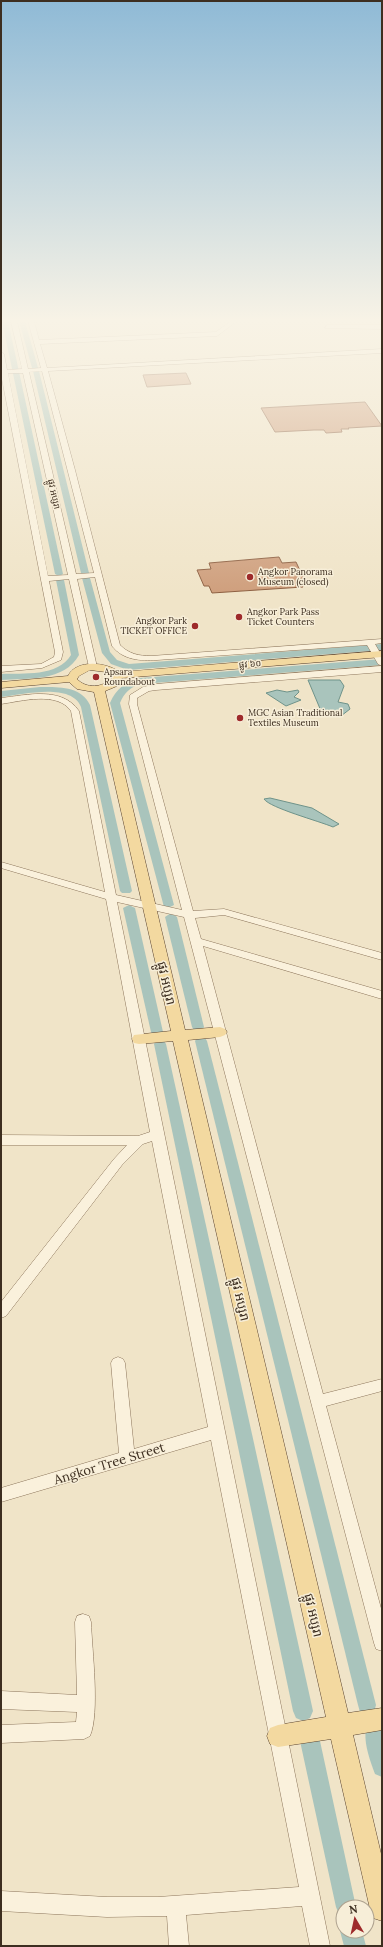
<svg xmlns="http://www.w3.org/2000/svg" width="383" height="1947" font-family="Lora,'Noto Sans Khmer',serif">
<rect width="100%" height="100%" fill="#f0e4c8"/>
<!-- water -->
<g fill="#a9c4bc" stroke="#6f938a">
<polygon points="308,680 340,680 344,686 338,702 348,704 350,709 341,716 321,711"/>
<polygon points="277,690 287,692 298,690 299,692 294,697 301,700 286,706 266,693"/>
<path d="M270 798 312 808 339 824 333 827C319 821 270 808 264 799Z"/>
</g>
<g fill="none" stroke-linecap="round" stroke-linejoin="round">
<!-- canal -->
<g fill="#a9c4bc" fill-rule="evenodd">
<polygon points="2,321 8,321 63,574 59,576 55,574"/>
<polygon points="19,321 25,321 38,368 37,369 39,371 89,573 88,575 82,575 81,573 33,371 34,370 32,368"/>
<polygon points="83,576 89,576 90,578 110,652 117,660 129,664 382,644 382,650 128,670 111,664 102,653 82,578"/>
<path d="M57 578H60L64 580 79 655C64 682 28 678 1 680V674C23 673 58 677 71 655L56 580Z"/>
<path d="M382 659V665L141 684C130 687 124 693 120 703L174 905 168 908 164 907 110 703C116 689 125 682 140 678Z"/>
<path d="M40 687C59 687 81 686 90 705L132 891 130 893H122L120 891 81 707C71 682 22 695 1 697V691Z"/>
<polygon points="129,905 135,908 163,1032 161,1035 153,1035 151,1032 123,908"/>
<polygon points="171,913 177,917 204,1027 202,1030 194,1030 192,1027 165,917"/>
<polygon points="201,1037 205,1038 207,1041 376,1705 374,1712 367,1714 360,1712 358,1705 195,1041 197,1038"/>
<polygon points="160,1040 164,1041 166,1044 313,1711 310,1718 303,1721 296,1718 293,1711 154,1044 156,1041"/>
<path d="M374 1723 381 1726 382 1729V1777L375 1774C370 1761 362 1739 367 1726Z"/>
<polygon points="310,1731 317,1734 320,1741 356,1907 343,1907 343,1916 339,1914 336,1907 300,1741 303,1734"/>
<polygon points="343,1925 343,1931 362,1931 366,1946 344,1946 340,1931"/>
</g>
</g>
<!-- building -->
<g fill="#cf9f7d" stroke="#8d5f41">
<polygon points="186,373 191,384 147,387 143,375"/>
<polygon points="365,402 382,426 348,428 349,429 341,429 342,432 326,433 324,430 314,430 275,432 261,408"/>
<polygon points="279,557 282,563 296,562 304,579 299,579 303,587 212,593 209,586 204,586 197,570 211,569 209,563"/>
</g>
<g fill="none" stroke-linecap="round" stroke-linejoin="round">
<!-- minor casing -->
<g stroke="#8d765c" stroke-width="1">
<g id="minor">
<path d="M11 321H17L28 369 41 368 28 321H34L39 340 216 332 231 321H237L217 336 40 344 47 368 382 349V353L48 371 75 470 120 645C129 654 139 656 151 656L382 639V643L375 644 382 656V666L378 664 367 645 157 660C140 661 123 660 112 646L95 577 77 579 97 667 96 669H93L89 667 69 579 49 581 63 652 61 660 42 668 1 672V666L41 664 54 657 55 652 1 374V352L4 354 7 370 22 369ZM42 371 94 573 76 574 29 372ZM8 373H23L68 575 48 576Z"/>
<polygon points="327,325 382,325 382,329 325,328"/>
<path d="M382 666V672L156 690 149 691 137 698V704L193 911 224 909 382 953V960L224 915 195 918 201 939 382 991V999L203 946 323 1394 382 1379V1391L326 1406 382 1612V1651L376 1649 374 1643 184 917 117 902 330 1946H310L302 1906 186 1915 189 1946H169L167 1916 107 1917 1 1911V1891L107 1897H158L299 1887 211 1440 1 1502V1488L119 1453 111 1363 113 1359 118 1357 123 1359 125 1363 134 1449 208 1427 152 1141 143 1144 122 1165 6 1316 1 1318V1302L114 1159 127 1145H1V1135L138 1136 150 1132 106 899 1 868V862L105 892 71 711C57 691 22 701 1 704V698C27 695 62 686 79 711L116 895 182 910 129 704 130 695 143 687 156 684Z"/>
<path d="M83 1614 89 1616 91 1622C92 1650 100 1713 90 1736L84 1739 1 1743V1725L76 1722 77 1712 1 1709V1691L77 1695 75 1622 77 1616Z"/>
</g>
</g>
<!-- major casing -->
<g stroke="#5b4430" stroke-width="1">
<path id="major" d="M382 651V657L122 678 117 686 105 691 185 1030 220 1027 225 1029 227 1032 225 1035 220 1037 188 1040 348 1713 382 1708V1730L353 1735 382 1858V1921L373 1918 370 1909 331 1739 278 1747 270 1744 267 1736 270 1728 278 1725 326 1717 173 1041 139 1044 134 1043 132 1039 134 1035 171 1031 94 692 77 689 69 682 1 688V682L68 676C76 659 107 662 119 672ZM90 670 106 672 112 676V678C103 688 86 689 77 679L79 676Z"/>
</g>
<!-- minor -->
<use href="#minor" fill="#faf1dc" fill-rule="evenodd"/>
<!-- major -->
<use href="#major" fill="#f3d9a0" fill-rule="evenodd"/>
</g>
<!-- sky -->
<linearGradient id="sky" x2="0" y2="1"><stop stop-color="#8fbad6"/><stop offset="0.54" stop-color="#f8f3e6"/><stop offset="1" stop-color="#f8f3e6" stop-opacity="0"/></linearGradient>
<rect width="383" height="594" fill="url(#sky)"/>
<!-- markers -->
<g fill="#9e2a2b" stroke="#f7eed8" stroke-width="1.5">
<circle cx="250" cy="577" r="4"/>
<circle cx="239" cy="617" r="4"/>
<circle cx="195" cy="626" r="4"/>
<circle cx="96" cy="677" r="4"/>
<circle cx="240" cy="718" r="4"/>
</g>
<g text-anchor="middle" stroke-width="3" stroke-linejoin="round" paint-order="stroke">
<!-- far-street labels -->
<g font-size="9" fill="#3d2e20" stroke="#f7eed8">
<text transform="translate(54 494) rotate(77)" y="3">ផ្លូវ អប្សរា</text>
<text transform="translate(250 664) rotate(-5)" y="3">ផ្លូវ ៦០</text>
</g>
<!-- far-poi labels -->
<g font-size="9" fill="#3d2e20" stroke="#f7eed8" text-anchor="start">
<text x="258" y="575">Angkor Panorama<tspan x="258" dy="10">Museum (closed)</tspan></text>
<text x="247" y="615">Angkor Park Pass<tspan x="247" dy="10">Ticket Counters</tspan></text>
<text x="187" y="624" text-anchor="end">Angkor Park<tspan x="187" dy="10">TICKET OFFICE</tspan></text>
<text x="104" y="675">Apsara<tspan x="104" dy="10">Roundabout</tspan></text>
<text x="248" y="716">MGC Asian Traditional<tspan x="248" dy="10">Textiles Museum</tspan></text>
</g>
<!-- near-street labels -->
<g font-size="13" fill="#3d2e20" stroke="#f7eed8">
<text transform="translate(167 983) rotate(77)" y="5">ផ្លូវ អប្សរា</text>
<text transform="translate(241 1299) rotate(77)" y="5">ផ្លូវ អប្សរា</text>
<text transform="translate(109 1463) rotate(-17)" y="5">Angkor Tree Street</text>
<text transform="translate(314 1615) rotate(77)" y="5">ផ្លូវ អប្សរា</text>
</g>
</g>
<!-- border -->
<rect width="383" height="1947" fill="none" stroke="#3d2e20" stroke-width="4"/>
<!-- north arrow -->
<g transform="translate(355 1919) rotate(351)"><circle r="19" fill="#f7eed8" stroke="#ada18e"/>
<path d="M0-3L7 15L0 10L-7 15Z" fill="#9e2a2b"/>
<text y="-6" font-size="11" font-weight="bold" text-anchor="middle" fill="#3d2e20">N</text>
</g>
</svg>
